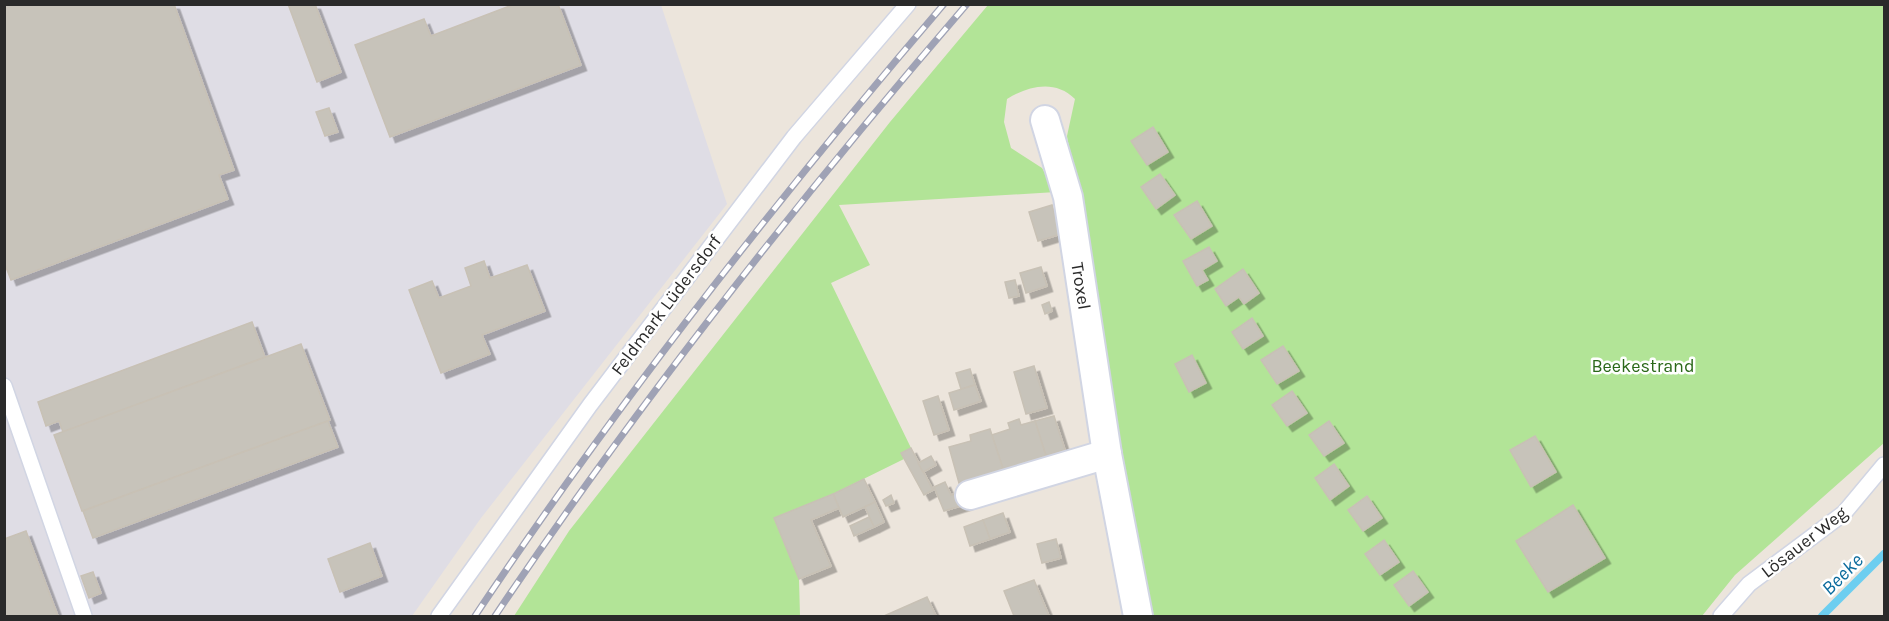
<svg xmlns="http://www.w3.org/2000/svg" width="1889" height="621" font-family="Karla,sans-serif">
<defs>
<filter id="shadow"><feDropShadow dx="5.5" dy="5.5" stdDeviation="0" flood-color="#0004"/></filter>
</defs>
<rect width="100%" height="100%" fill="#ece5dc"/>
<!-- industrial -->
<polygon fill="#dfdde5" points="4,5 661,5 727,204 481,518 412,616 5,616"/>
<!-- green -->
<path fill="#b2e497" d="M988 5H1884V443L1735 575 1702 616H1149L1067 136 1075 99C1055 79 1028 86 1007 99L1004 122 1011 148 1042 168 1056 192 839 205 870 265 831 283 911 448 901 453 904 459 833 494 774 518 799 579 800 616H514L569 531 890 122Z"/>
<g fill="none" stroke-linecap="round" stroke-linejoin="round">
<!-- stream -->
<polyline stroke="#6dcef0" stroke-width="8" points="1822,616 1884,554"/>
</g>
<!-- building -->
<g fill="#c7c3ba" stroke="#c8c1b5" stroke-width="1.5" filter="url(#shadow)">
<polygon points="4,4 174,4 234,170 219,175 228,199 11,280 4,262"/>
<polygon points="288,4 315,4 341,72 317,82"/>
<polygon points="515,4 558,4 581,65 390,137 355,45 424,19 431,36"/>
<polygon points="329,108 338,132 325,136 316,112"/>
<polygon points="1153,127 1168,152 1147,165 1131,141"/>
<polygon points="1160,174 1175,195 1156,209 1141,187"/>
<polygon points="1197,201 1212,226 1191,239 1174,215"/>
<polygon points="1052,205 1061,234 1038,241 1029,212"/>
<polygon points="1209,247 1217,261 1202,270 1208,280 1197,286 1183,261"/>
<polygon points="484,261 490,278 527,265 545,311 482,335 490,354 441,373 409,290 432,281 439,298 471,286 465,268"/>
<polygon points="1041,267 1047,286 1026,293 1020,273"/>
<polygon points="1243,269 1259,293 1244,304 1239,297 1226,306 1215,289"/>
<polygon points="1015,280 1019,296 1009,298 1005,282"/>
<polygon points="1049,302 1052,311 1045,314 1042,305"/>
<polygon points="1252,318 1263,336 1243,349 1232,332"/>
<polygon points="252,322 265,357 63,432 59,421 46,426 38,402"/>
<polygon points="301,344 330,420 82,511 54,435"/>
<polygon points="1283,346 1299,371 1277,384 1261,360"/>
<polygon points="1192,355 1206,383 1189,392 1175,364"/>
<polygon points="1034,366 1047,408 1026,414 1014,372"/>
<polygon points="970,369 975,385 961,389 956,373"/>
<polygon points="975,385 981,401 954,410 949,393"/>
<polygon points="1292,391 1307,413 1287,426 1272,405"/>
<polygon points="938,396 949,430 934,435 923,401"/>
<polygon points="1054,416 1065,450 1046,456 1035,421"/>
<polygon points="1019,419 1021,425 1035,421 1046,456 1003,469 992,435 1010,429 1008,423"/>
<polygon points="328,421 338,447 93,538 83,511"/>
<polygon points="1329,421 1344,443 1324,456 1309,435"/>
<polygon points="990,429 1003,469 959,483 949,447 971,441 970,435"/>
<polygon points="1535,436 1556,472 1531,487 1510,450"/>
<polygon points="911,448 933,490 924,495 901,453"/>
<polygon points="931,456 936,465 923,472 918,463"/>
<polygon points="1334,464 1349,486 1330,500 1315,478"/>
<polygon points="864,479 875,502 843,517 833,494"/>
<polygon points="945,482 951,495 966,491 967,504 944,511 934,487"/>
<polygon points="833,494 839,508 811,520 831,566 799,579 774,518"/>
<polygon points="891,495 894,503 886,506 883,500"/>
<polygon points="1367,496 1382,518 1363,531 1348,510"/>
<polygon points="875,502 884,522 874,527 865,507"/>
<polygon points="1573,505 1605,558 1548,592 1516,541"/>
<polygon points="1003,513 1010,532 990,539 983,520"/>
<polygon points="869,517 874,527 854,536 850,526"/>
<polygon points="983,520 990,539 970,546 964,527"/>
<polygon points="26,531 58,616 4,616 4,539"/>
<polygon points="1056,539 1061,558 1042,563 1037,544"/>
<polygon points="1384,540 1399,562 1380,575 1365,554"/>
<polygon points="370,543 382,576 340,592 328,559"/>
<polygon points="1413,571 1428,592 1409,606 1394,585"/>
<polygon points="93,572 101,593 89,598 81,576"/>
<polygon points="1034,580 1049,616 1014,616 1004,591"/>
<polygon points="927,597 936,616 884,616"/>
</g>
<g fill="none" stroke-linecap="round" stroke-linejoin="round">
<!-- service casing -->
<g stroke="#d1d5e3" stroke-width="18">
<g id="service">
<polyline points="4,386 84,616"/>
<polyline points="439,616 590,405 794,137 908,4"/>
<polyline points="1721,616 1749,584 1844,513 1884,465"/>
</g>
</g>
<!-- minor casing -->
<g stroke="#d1d5e3" stroke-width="32">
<g id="minor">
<polyline points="1045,120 1068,197 1107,454 1138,616"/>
<polyline points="970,495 1107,454"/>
</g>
</g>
<!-- service -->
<use href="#service" stroke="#fff" stroke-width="15"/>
<!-- minor -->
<use href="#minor" stroke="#fff" stroke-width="28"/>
<!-- rail casing -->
<g stroke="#9fa2b5" stroke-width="7">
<g id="rail">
<path d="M475 616C617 403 777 199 944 4"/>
<path d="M495 616C638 403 799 199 967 4"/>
</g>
</g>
<!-- rail -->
<use href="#rail" stroke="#fff" stroke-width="4.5" stroke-dasharray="14" stroke-linecap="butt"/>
</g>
<g text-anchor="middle" stroke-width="5" stroke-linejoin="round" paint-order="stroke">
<!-- street labels -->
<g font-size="18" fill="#2a2a2a" stroke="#fff">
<text transform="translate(1081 286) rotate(81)" y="6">Troxel</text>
<text transform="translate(666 305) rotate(-53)" y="6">Feldmark Lüdersdorf</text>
<text transform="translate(1804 542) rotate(-38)" y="6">Lösauer Weg</text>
</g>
<!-- park labels -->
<g font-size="18" fill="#2a6819" stroke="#fff">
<text x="1643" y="372">Beekestrand</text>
</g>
<!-- water labels -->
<g font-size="20" font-style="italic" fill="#0b6b9d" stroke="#fff">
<text transform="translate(1842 574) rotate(-45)" y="7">Beeke</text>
</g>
</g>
<!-- border -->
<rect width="1889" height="621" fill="none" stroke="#2a2a2a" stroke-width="12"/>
</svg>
